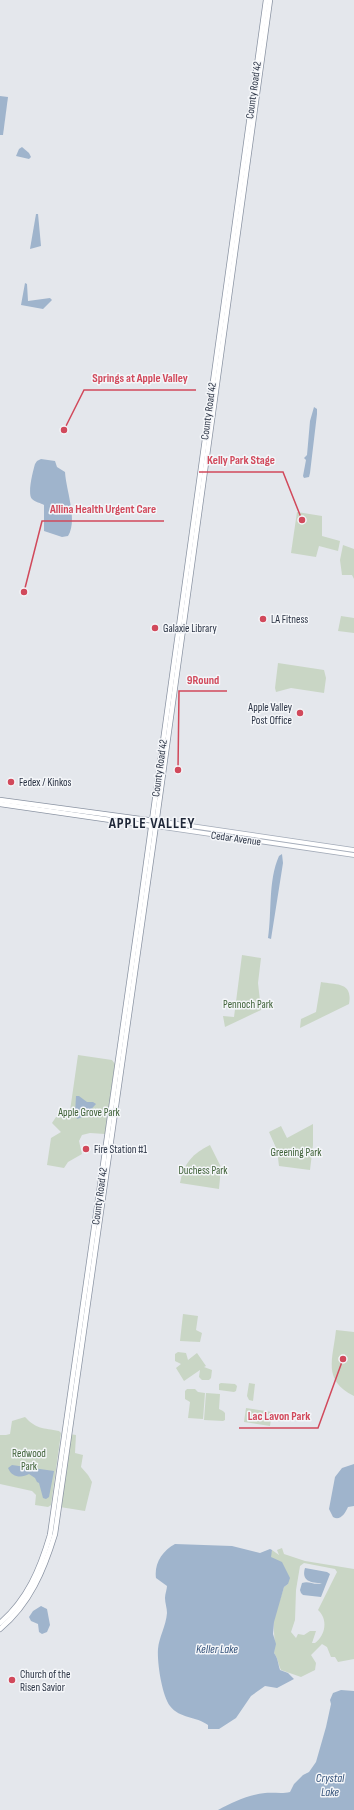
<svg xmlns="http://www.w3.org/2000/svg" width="354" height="1810" font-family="'Sofia Sans Condensed',sans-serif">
<rect width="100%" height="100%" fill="#e4e7ec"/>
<!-- green -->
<g fill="#c9d6c5" fill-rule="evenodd">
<polygon points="297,512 322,516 322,536 340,541 338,551 319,546 316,557 291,553"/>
<polygon points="343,545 354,549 354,579 352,575 342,575 340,560"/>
<polygon points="341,616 354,618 354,633 338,631"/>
<polygon points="278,663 324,670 326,678 324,693 291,688 276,692 275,688"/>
<polygon points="242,955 261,958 258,983 261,1010 225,1027 223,1016 234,1017"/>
<path d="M321 982C337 985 353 982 349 1004L300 1028 301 1019 316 1012Z"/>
<polygon points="78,1055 112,1060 115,1064 105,1134 90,1133 82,1135 79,1141 82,1154 68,1162 64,1168 47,1165 51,1138 61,1132 52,1123 56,1117 69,1118"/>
<polygon points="313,1124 313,1145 310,1170 279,1166 277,1150 269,1132 281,1126 287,1138"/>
<path d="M210 1145 221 1167 219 1189 180 1183C183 1164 193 1153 210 1145Z"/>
<polygon points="183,1314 198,1316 196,1330 202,1333 200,1342 180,1341"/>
<path d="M336 1330 354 1332V1396C322 1380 333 1359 336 1330Z"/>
<polygon points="178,1352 186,1353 188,1360 197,1353 206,1366 204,1367 212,1370 211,1378 209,1380 202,1380 199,1377 200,1370 184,1381 176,1368 181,1364 175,1361 175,1354"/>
<polygon points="221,1383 235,1384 237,1386 236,1391 234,1392 219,1390 219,1384"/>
<polygon points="249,1383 255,1384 253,1401 249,1400 247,1396"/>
<polygon points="187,1389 195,1389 198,1392 205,1393 203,1419 188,1418 190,1402 185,1399 185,1391"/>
<polygon points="206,1393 220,1394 219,1409 223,1411 225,1413 225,1420 223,1421 204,1420"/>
<polygon points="246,1408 272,1412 270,1426 244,1422"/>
<path d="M25 1417C36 1429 43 1428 59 1431L61 1433 51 1505 48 1507 35 1505 36 1495 32 1491 0 1484V1435H6L10 1434 12 1421Z"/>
<polygon points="69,1434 76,1435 75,1453 83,1455 81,1467 88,1475 92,1482 85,1511 60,1507"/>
<path d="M282 1548 284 1554 305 1561 354 1569V1659L338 1662 335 1657H331L327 1647 322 1644 311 1655 316 1663 315 1670 301 1677 281 1670C278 1664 278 1658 274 1653 276 1642 273 1632 274 1621 274 1616 282 1594 284 1587L288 1584 270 1557 272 1550 279 1555 277 1550ZM304 1563 335 1569 337 1572 318 1610C328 1619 326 1635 315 1643H312L316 1631H310L304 1635 298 1634 296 1638 291 1632 295 1620 296 1590 300 1566Z"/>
</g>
<!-- water -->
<g fill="#9fb4cc">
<polygon points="0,96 8,97 3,135 0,135"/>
<polygon points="22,147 29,153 31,157 29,159 16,156 19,149"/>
<polygon points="36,214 38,214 41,246 30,249"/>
<polygon points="25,283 27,284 28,301 50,298 52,300 43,309 21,305"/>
<polygon points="314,407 317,409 317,414 310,473 309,477 304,478 303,476 306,460 304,458 307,455 310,421"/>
<path d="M41 459 55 461 57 467 65 472C66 490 78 520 68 536L62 537 44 531V505C41 503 35 502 32 499 27 494 33 471 35 464L37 461Z"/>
<path d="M282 854 283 863 271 939 268 938C272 911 268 881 279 856Z"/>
<polygon points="76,1096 79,1096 87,1102 93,1102 96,1104 85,1116 77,1119 75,1114"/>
<path d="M354 1464V1506L348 1507C345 1514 340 1521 333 1517L329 1509 335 1477 342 1468Z"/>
<path d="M12 1465 54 1471 49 1497 46 1499 43 1498 39 1483 37 1482 35 1478 29 1474C22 1478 12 1478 8 1468Z"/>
<path d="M175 1544 232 1546 260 1553 270 1549 272 1550 271 1557 282 1562 290 1578 288 1584 284 1587 274 1622 273 1634 276 1644 274 1653C278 1658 278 1664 280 1670L288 1673 294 1679 277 1688 265 1686 251 1696 236 1718 219 1729H208V1725C196 1716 180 1719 170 1706 162 1695 157 1663 158 1649 159 1637 166 1626 167 1613 167 1608 165 1603 165 1598 165 1594 167 1589 167 1586L156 1578C154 1564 162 1551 175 1544Z"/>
<path d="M305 1568 327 1572 330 1574 321 1597 303 1595 301 1593 300 1590 302 1583C309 1580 314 1586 322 1583 311 1583 301 1581 305 1568Z"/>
<polygon points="41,1606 47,1609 50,1625 47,1632 42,1634 39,1632 38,1624 31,1621 29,1617 33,1611"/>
<path d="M341 1690 354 1691V1810H218C233 1802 247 1795 265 1793 273 1792 282 1794 290 1792L294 1784 303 1775 309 1772 316 1762 326 1727 331 1704 330 1700 333 1693Z"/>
</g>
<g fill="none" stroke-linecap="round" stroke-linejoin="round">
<!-- primary casing -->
<g stroke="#a3abb8" stroke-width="5.5">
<g id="primary">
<polyline points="157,821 354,850"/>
<polyline points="156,826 354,855"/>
</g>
</g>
<!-- trunk casing -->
<g stroke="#8b94a3" stroke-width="6">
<g id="trunk">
<polyline points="0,800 155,821"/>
<polyline points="0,804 152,826"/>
<path d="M0 1623C27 1600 40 1569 50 1535L140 907 266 0"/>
<path d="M0 1629C30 1604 44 1570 55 1534L155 832 270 0"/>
</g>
</g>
<!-- primary -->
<use href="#primary" stroke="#fff" stroke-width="4"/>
<!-- trunk -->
<use href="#trunk" stroke="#fff" stroke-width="4.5"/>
</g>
<!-- markers -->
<g fill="#d1495b" stroke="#f4f6f9" stroke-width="1.5">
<circle cx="263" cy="619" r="4"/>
<circle cx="155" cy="628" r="4"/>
<circle cx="300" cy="713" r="4"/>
<circle cx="11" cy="782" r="4"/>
<circle cx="86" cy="1149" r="4"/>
<circle cx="12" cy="1680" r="4"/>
</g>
<g text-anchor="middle" stroke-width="3" stroke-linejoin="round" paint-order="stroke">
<!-- street labels -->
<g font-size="11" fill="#2b3445" stroke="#f4f6f9">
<text transform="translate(253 90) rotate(-82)" y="4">County Road 42</text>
<text transform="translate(208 411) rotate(-82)" y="4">County Road 42</text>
<text transform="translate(159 768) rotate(-82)" y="4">County Road 42</text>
<text transform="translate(236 838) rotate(8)" y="4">Cedar Avenue</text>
<text transform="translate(99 1196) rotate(-82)" y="4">County Road 42</text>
</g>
<!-- poi labels -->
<g font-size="11" fill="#2b3445" stroke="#f4f6f9" text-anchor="start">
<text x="271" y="623">LA Fitness</text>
<text x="163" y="632">Galaxie Library</text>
<text x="292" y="711" text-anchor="end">Apple Valley<tspan x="292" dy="13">Post Office</tspan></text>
<text x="19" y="786">Fedex / Kinkos</text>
<text x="94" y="1153">Fire Station #1</text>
<text x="20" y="1678">Church of the<tspan x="20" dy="13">Risen Savior</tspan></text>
</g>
<!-- park labels -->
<g font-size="11" fill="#3f6138" stroke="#f4f6f9">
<text x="248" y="1008">Pennoch Park</text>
<text x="89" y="1116">Apple Grove Park</text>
<text x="296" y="1156">Greening Park</text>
<text x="203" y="1174">Duchess Park</text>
<text x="29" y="1457">Redwood<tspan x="29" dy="13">Park</tspan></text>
</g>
<!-- water labels -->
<g font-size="12" font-style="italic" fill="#34527a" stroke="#f4f6f9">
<text x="217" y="1653">Keller Lake</text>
<text x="330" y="1782">Crystal<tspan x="330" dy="14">Lake</tspan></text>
</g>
<!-- district labels -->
<g font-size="15" font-weight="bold" letter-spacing="1" fill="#1d2536" stroke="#f4f6f9">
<text x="152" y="828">APPLE VALLEY</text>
</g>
</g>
<!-- callouts -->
<path fill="none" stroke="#d1495b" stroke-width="1.5" d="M64 430L84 390H196M302 520L283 472H199M24 592L42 521H164M178 770L179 691H227M343 1359L318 1428H239"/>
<g fill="#d1495b" stroke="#f4f6f9" stroke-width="1.5">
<circle cx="64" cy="430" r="4"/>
<circle cx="302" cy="520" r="4"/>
<circle cx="24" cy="592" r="4"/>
<circle cx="178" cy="770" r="4"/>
<circle cx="343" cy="1359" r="4"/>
</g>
<g font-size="12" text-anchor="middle" font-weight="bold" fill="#d1495b" stroke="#f4f6f9" stroke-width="3" stroke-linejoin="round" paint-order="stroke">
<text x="140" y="382">Springs at Apple Valley</text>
<text x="241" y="464">Kelly Park Stage</text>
<text x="103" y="513">Allina Health Urgent Care</text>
<text x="203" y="684">9Round</text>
<text x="279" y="1420">Lac Lavon Park</text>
</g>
</svg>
